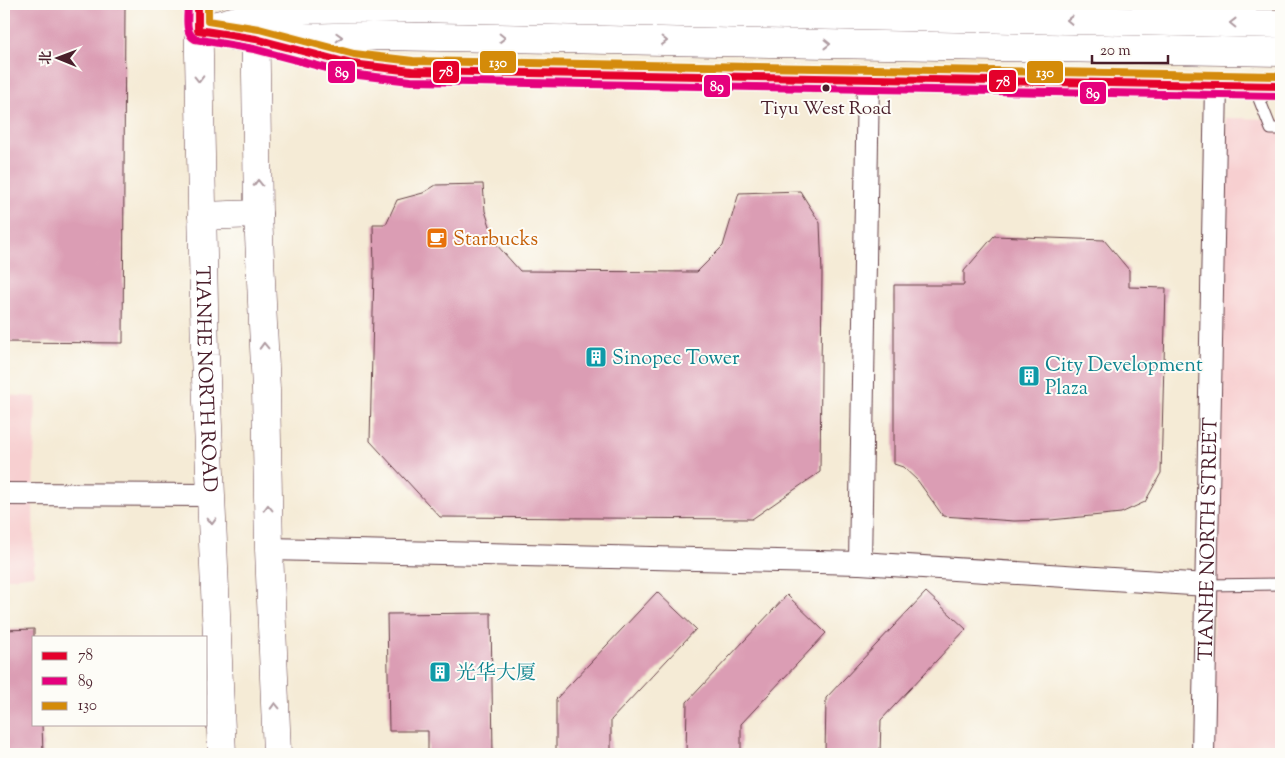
<svg xmlns="http://www.w3.org/2000/svg" width="1285" height="758" font-family="'Sorts Mill Goudy','Noto Serif SC',serif">
<rect width="100%" height="100%" fill="#fdfcf7"/>
<filter id="ink" filterUnits="userSpaceOnUse"><feTurbulence type="fractalNoise" baseFrequency=".02" numOctaves="2"/><feDisplacementMap in="SourceGraphic" scale="10" xChannelSelector="R" yChannelSelector="G"/><feConvolveMatrix kernelMatrix="1 2 1 2 8 2 1 2 1" color-interpolation-filters="sRGB"/></filter>
<filter id="wash" filterUnits="userSpaceOnUse"><feTurbulence type="fractalNoise" baseFrequency=".0096" numOctaves="4" result="noise"/><feDisplacementMap in="SourceGraphic" scale="20" xChannelSelector="R" yChannelSelector="G"/><feGaussianBlur stdDeviation="1.12" result="paint"/><feColorMatrix in="noise" values="0 0 0 0 0 0 0 0 0 0 0 0 0 0 0 0 0 1.4 0 .05"/><feComposite in="paint" operator="in"/></filter>
<g filter="url(#wash)">
<rect width="100%" height="100%" fill="#f5ebd6"/>
<!-- built -->
<g fill="#f7cfd0">
<polygon points="1226,118 1281,119 1281,754 1210,754"/>
<polygon points="4,395 36,397 33,494 34,575 4,579"/>
</g>
<g id="blocks">
<!-- building -->
<g fill="#db9db4">
<polygon points="4,4 125,4 123,343 4,342"/>
<polygon points="483,184 485,211 496,244 520,271 697,272 723,246 739,193 800,191 820,223 822,273 820,472 752,519 440,517 370,441 374,270 373,224 386,224 397,200 423,193 436,185"/>
<polygon points="994,236 1104,240 1129,270 1129,287 1166,288 1161,473 1145,502 1121,513 1051,520 1014,521 943,516 918,481 903,467 894,464 894,285 964,285 964,271"/>
<polygon points="657,592 696,629 611,720 611,754 556,754 556,699"/>
<polygon points="926,592 966,629 881,720 880,754 825,754 826,698"/>
<polygon points="787,595 826,633 741,724 741,754 686,754 687,702"/>
<polygon points="491,613 493,754 428,754 428,731 389,731 387,614"/>
<polygon points="34,629 34,724 42,724 43,754 4,754 4,630"/>
</g>
</g>
</g>
<g filter="url(#ink)">
<use href="#blocks" fill-opacity="0" stroke="#643e45" stroke-width="1"/>
<g fill="none" stroke-linecap="round" stroke-linejoin="round">
<!-- lane casing -->
<g stroke="#643e45" stroke-width="13">
<g id="lane">
<polyline points="1254,86 1271,129 1281,129"/>
<polyline points="1207,585 1281,584"/>
</g>
</g>
<!-- street casing -->
<g stroke="#643e45" stroke-width="24">
<g id="street">
<polyline points="274,44 352,64 412,71 826,79 1281,86"/>
<polyline points="4,494 211,495"/>
<polyline points="269,549 860,563 1207,585"/>
<polyline points="860,563 868,80"/>
<path id="s1" d="M1203 754 1216 85"/>
</g>
</g>
<!-- secondary casing -->
<g stroke="#643e45" stroke-width="29">
<g id="secondary">
<path d="M198 30C221 24 243 17 266 14 311 7 357 9 402 8L1281 24"/>
<polyline points="232,36 256,39 372,36 439,37 1281,52"/>
</g>
</g>
<!-- primary casing -->
<g stroke="#643e45" stroke-width="29">
<g id="primary">
<path id="s2" d="M198 4 205 355 222 754"/>
<polyline points="255,4 258,214 266,390 269,549 277,754"/>
<polyline points="202,216 258,214"/>
</g>
</g>
<!-- lane -->
<use href="#lane" stroke="#fff" stroke-width="11"/>
<!-- street -->
<use href="#street" stroke="#fff" stroke-width="22"/>
<!-- secondary -->
<use href="#secondary" stroke="#fff" stroke-width="28"/>
<!-- primary -->
<use href="#primary" stroke="#fff" stroke-width="28"/>
<!-- bus-1 casing -->
<g stroke="#fdfcf7" stroke-width="11">
<polyline id="bus-1" points="198,4 198,30 256,39 352,64 412,71 1281,86"/>
</g>
<!-- bus-2 casing -->
<g stroke="#fdfcf7" stroke-width="11">
<path id="bus-2" d="M188 4C188 15 184 33 195 39L254 49 349 74 411 81 1281 96"/>
</g>
<!-- bus-3 casing -->
<g stroke="#fdfcf7" stroke-width="11">
<polyline id="bus-3" points="208,4 208,21 259,29 354,54 413,61 1281,76"/>
</g>
<!-- bus-1 -->
<use href="#bus-1" stroke="#e4002b" stroke-width="8"/>
<!-- bus-2 -->
<use href="#bus-2" stroke="#e5007d" stroke-width="8"/>
<!-- bus-3 -->
<use href="#bus-3" stroke="#d48b09" stroke-width="8"/>
</g>
<!-- one-way arrows -->
<defs><path id="oneway-chevron" d="M-2-3.5L2.5 0L-2 3.5" fill="none" stroke-width="1.6" stroke-linecap="round" stroke-linejoin="round" transform="scale(1.25)"/></defs>
<g stroke="#ae9aa0">
<use href="#oneway-chevron" transform="translate(1070 20) rotate(-179)"/>
<use href="#oneway-chevron" transform="translate(1233 23) rotate(-179)"/>
<use href="#oneway-chevron" transform="translate(339 37) rotate(-2)"/>
<use href="#oneway-chevron" transform="translate(502 38) rotate(1)"/>
<use href="#oneway-chevron" transform="translate(664 41) rotate(1)"/>
<use href="#oneway-chevron" transform="translate(827 44) rotate(1)"/>
<use href="#oneway-chevron" transform="translate(199 79) rotate(89)"/>
<use href="#oneway-chevron" transform="translate(258 183) rotate(-91)"/>
<use href="#oneway-chevron" transform="translate(264 346) rotate(-92)"/>
<use href="#oneway-chevron" transform="translate(268 508) rotate(-91)"/>
<use href="#oneway-chevron" transform="translate(212 521) rotate(88)"/>
<use href="#oneway-chevron" transform="translate(275 706) rotate(-92)"/>
</g>
</g>
<!-- icons -->
<defs>
<g id="cafe-square" transform="scale(1.125)"><rect x="-9" y="-9" width="18" height="18" rx="4" fill="#e8710a" stroke="#fdfcf7"/><path d="M-5.5-4.5H6V0H3Q3 3.5 0 3.5H-2.5Q-5.5 3.5-5.5 0ZM3-3.2v2h1.7v-2ZM-6 4.5H4V6H-6Z" fill="#fff"/></g>
<g id="building-square" transform="scale(1.125)"><rect x="-9" y="-9" width="18" height="18" rx="4" fill="#0f9aa8" stroke="#fdfcf7"/><path d="M-4-6H4V6H1V3H-1V6H-4ZM-2.5-4.3h1.7v1.8h-1.7ZM.8-4.3h1.7v1.8H.8ZM-2.5-1h1.7V.8h-1.7ZM.8-1h1.7V.8H.8Z" fill="#fff"/></g>
</defs>
<g fill-rule="evenodd">
<use href="#cafe-square" x="437" y="238"/>
<use href="#building-square" x="596" y="357"/>
<use href="#building-square" x="1029" y="376"/>
<use href="#building-square" x="440" y="672"/>
</g>
<!-- markers -->
<circle fill="#4a1f2b" stroke="#fdfcf7" stroke-width="2" cx="826" cy="88" r="4.5"/>
<g text-anchor="middle" stroke-width="4" stroke-linejoin="round" paint-order="stroke">
<!-- bus labels -->
<g font-size="19" fill="#4a1f2b" stroke="#fdfcf7">
<text x="826" y="114">Tiyu West Road</text>
</g>
<!-- food labels -->
<g font-size="20" fill="#c56008" stroke="#fdfcf7" text-anchor="start">
<text x="453" y="245">Starbucks</text>
</g>
<!-- culture labels -->
<g font-size="20" fill="#0d838f" stroke="#fdfcf7" text-anchor="start">
<text x="612" y="364">Sinopec Tower</text>
<text x="1045" y="371">City Development<tspan x="1045" dy="23">Plaza</tspan></text>
<text x="456" y="679">光华大厦</text>
</g>
<!-- street labels -->
<g font-size="20" fill="#4a1f2b" stroke="#fdfcf7">
<text dy="7" stroke="none"><textPath href="#s2" startOffset="375">TIANHE NORTH ROAD</textPath></text>
<text dy="7" stroke="none"><textPath href="#s1" startOffset="215">TIANHE NORTH STREET</textPath></text>
</g>
</g>
<g stroke="#fdfcf7" stroke-width="2">
<rect x="479" y="50" width="38" height="24" rx="5" fill="#d48b09"/>
<rect x="432" y="60" width="28" height="24" rx="5" fill="#e4002b"/>
<rect x="1026" y="60" width="38" height="24" rx="5" fill="#d48b09"/>
<rect x="327" y="60" width="29" height="24" rx="5" fill="#e5007d"/>
<rect x="988" y="69" width="29" height="24" rx="5" fill="#e4002b"/>
<rect x="703" y="74" width="28" height="24" rx="5" fill="#e5007d"/>
<rect x="1079" y="81" width="28" height="24" rx="5" fill="#e5007d"/>
</g>
<g font-size="14" text-anchor="middle" font-weight="bold" fill="#fff">
<text x="498" y="67">130</text>
<text x="446" y="76">78</text>
<text x="1045" y="77">130</text>
<text x="342" y="77">89</text>
<text x="1003" y="86">78</text>
<text x="717" y="91">89</text>
<text x="1093" y="98">89</text>
</g>
<!-- margin -->
<rect width="1285" height="758" fill="none" stroke="#fdfcf7" stroke-width="20"/>
<!-- legend -->
<rect x="32" y="636" width="175" height="90" fill="#fdfcf7" stroke="#b5a4a5"/>
<rect x="42" y="652" width="25" height="8" fill="#e4002b" stroke="#b5a4a5"/>
<text x="78" y="660" font-size="15" fill="#4a1f2b">78</text>
<rect x="42" y="677" width="25" height="8" fill="#e5007d" stroke="#b5a4a5"/>
<text x="78" y="686" font-size="15" fill="#4a1f2b">89</text>
<rect x="42" y="702" width="25" height="8" fill="#d48b09" stroke="#b5a4a5"/>
<text x="78" y="710" font-size="15" fill="#4a1f2b">130</text>
<!-- north arrow -->
<g transform="translate(58 58) rotate(271)" stroke="#fdfcf7" stroke-width="4" paint-order="stroke">
<path d="M0-4L9 19L0 12L-9 19Z" fill="#4a1f2b"/>
<text y="-8" font-size="14" font-weight="bold" text-anchor="middle" fill="#4a1f2b">北</text>
</g>
<!-- scale -->
<path d="M1092 55v8h76v-8" fill="none" stroke="#4a1f2b" stroke-width="2.5"/>
<text x="1100" y="55" font-size="15" fill="#4a1f2b" stroke="#fdfcf7" stroke-width="4" paint-order="stroke">20 m</text>
</svg>
